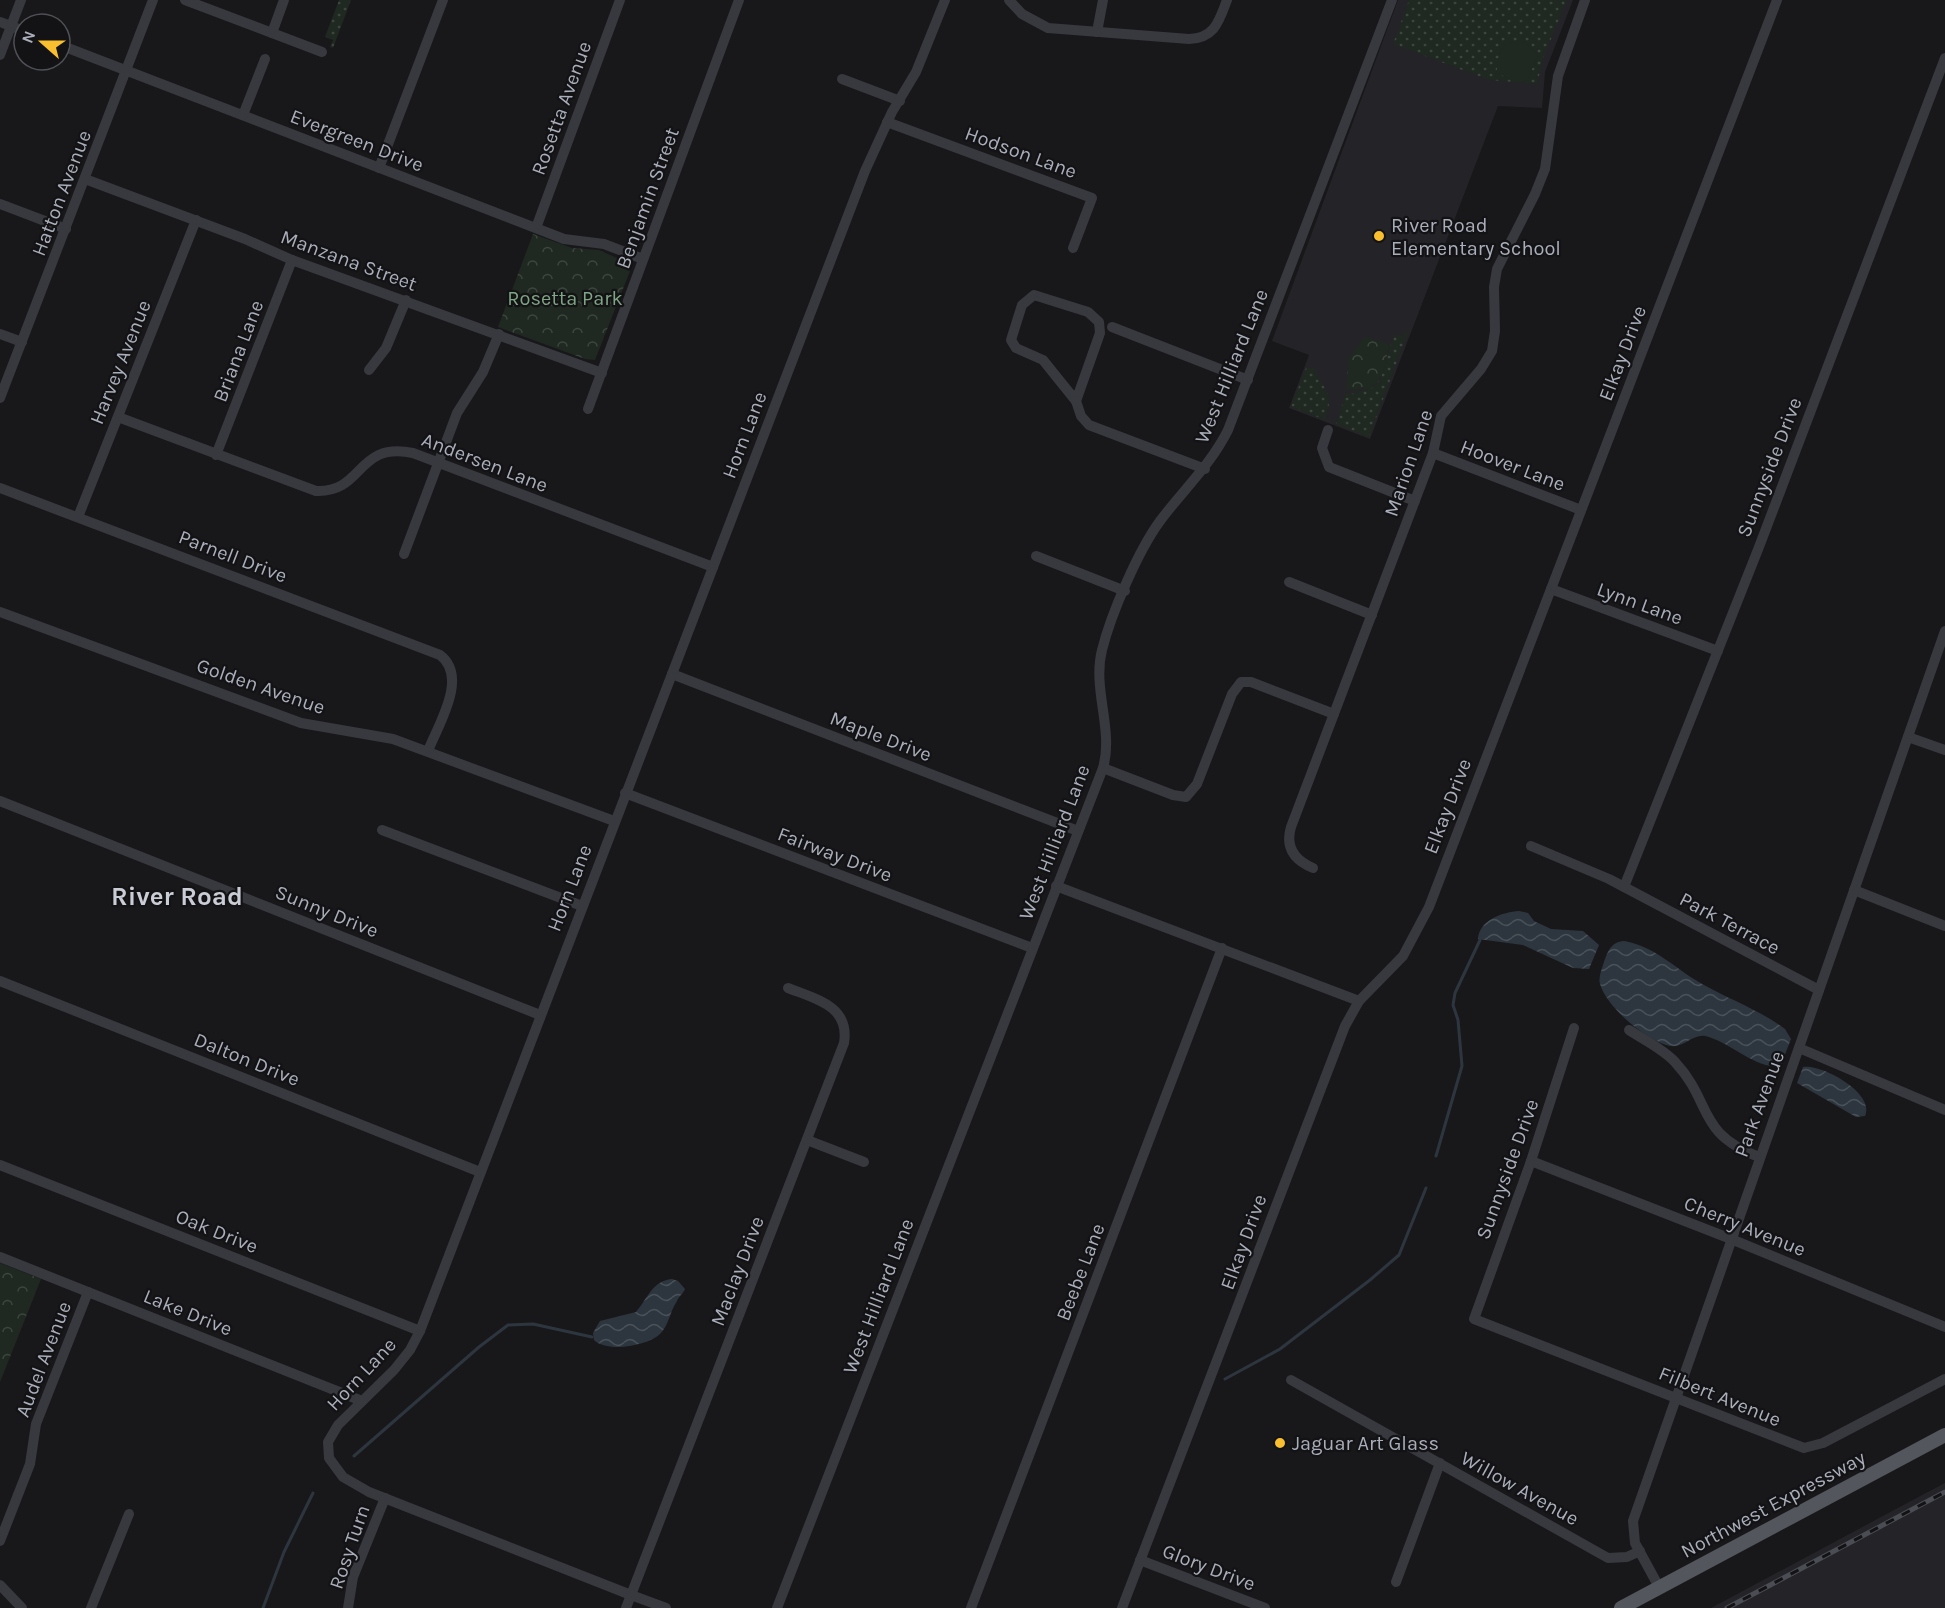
<svg xmlns="http://www.w3.org/2000/svg" width="1945" height="1608" font-family="Karla,sans-serif">
<defs>
<pattern id="grass-dots" width="8" height="8" patternUnits="userSpaceOnUse" patternTransform="scale(1.5)"><rect width="8" height="8" fill="#1f2821"/><path d="M2 2h.1M6 6h.1" fill="none" stroke="#3d453f" stroke-width="1.8" stroke-linecap="round"/></pattern>
<pattern id="forest-crowns" width="20" height="18" patternUnits="userSpaceOnUse" patternTransform="scale(1.5)"><rect width="20" height="18" fill="#1f2821"/><path d="M2 6a3 3 0 1 1 6 0M12 15a3 3 0 1 1 6 0" fill="none" stroke="#3d453f"/></pattern>
<pattern id="water-waves" width="16" height="10" patternUnits="userSpaceOnUse" patternTransform="scale(1.5)"><rect width="16" height="10" fill="#2d363f"/><path d="M0 5q4-4 8 0t8 0" fill="none" stroke="#495159"/></pattern>
</defs>
<rect width="100%" height="100%" fill="#18181a"/>
<!-- built -->
<g fill="#242327">
<polygon points="1398,0 1573,0 1545,72 1542,108 1498,106 1370,439 1289,408 1309,355 1272,341"/>
<polygon points="1945,1483 1945,1608 1711,1608 1924,1494"/>
</g>
<!-- grass -->
<g fill="url(#grass-dots)">
<polygon points="339,0 351,0 333,48 330,47 333,40 325,37"/>
<polygon points="1409,0 1567,0 1544,56 1537,84 1489,80 1393,44"/>
<path d="M1409 329 1369 437 1336 424 1346 393 1356 394 1355 391C1390 394 1382 353 1396 334L1402 336Z"/>
<polygon points="1314,367 1330,398 1326,420 1291,407 1306,368"/>
</g>
<!-- forest -->
<g fill="url(#forest-crowns)">
<polygon points="533,234 572,248 599,250 630,264 630,271 595,360 585,359 498,327"/>
<path d="M1365 336 1389 344C1385 362 1386 377 1370 389L1346 390 1348 359Z"/>
<polygon points="0,1263 41,1279 0,1382"/>
</g>
<!-- pitch -->
<path fill="#1f2821" d="M1515 41 1525 43 1538 54 1528 79 1521 83 1496 73C1501 58 1495 45 1515 41Z"/>
<!-- water -->
<g fill="url(#water-waves)">
<path d="M1519 911 1528 913 1534 921 1551 929 1583 931 1599 945 1589 969 1573 968 1523 945 1478 939C1479 920 1503 912 1519 911Z"/>
<path d="M1624 941C1657 947 1676 970 1704 985 1731 1000 1761 1011 1785 1029L1791 1039 1780 1067C1754 1067 1733 1045 1709 1037 1694 1031 1685 1048 1671 1046 1648 1042 1607 1008 1600 984 1598 977 1602 969 1604 962 1608 951 1611 942 1624 941Z"/>
<path d="M1803 1067C1822 1064 1875 1093 1865 1116L1856 1117 1797 1083Z"/>
<path d="M672 1279 678 1281 685 1289C683 1294 679 1296 677 1301 670 1311 669 1325 660 1334 647 1346 607 1353 594 1340L593 1333 600 1321 636 1312C648 1298 652 1281 672 1279Z"/>
</g>
<g fill="none" stroke-linecap="round" stroke-linejoin="round">
<!-- stream -->
<g stroke="#2d363f" stroke-width="3">
<polyline points="1436,1156 1462,1066 1458,1020 1453,1005 1455,993 1480,940"/>
<polyline points="1225,1379 1280,1349 1370,1280 1399,1255 1426,1188"/>
<polyline points="354,1456 479,1347 508,1325 533,1324 592,1337"/>
<polyline points="263,1608 284,1552 313,1493"/>
</g>
<!-- minor -->
<g stroke="#38393f" stroke-width="10">
<polyline points="185,0 322,52"/>
<path d="M1009 0 1022 14 1048 28 1189 39C1215 38 1219 21 1227 0"/>
<polyline points="0,22 24,31"/>
<polyline points="1097,32 1103,0"/>
<polyline points="272,33 284,0"/>
<polyline points="60,45 564,239 604,244 643,259"/>
<polyline points="0,55 21,0"/>
<polyline points="842,79 900,101"/>
<polyline points="243,115 265,59"/>
<polyline points="887,122 1092,198 1073,248"/>
<polyline points="379,168 443,0"/>
<polyline points="85,179 245,239 292,260 602,373"/>
<polyline points="0,204 66,229"/>
<polyline points="536,228 620,0"/>
<polygon points="1034,295 1088,312 1099,322 1100,333 1076,401 1043,360 1016,348 1011,340 1022,305"/>
<polyline points="1112,327 1248,380"/>
<polyline points="0,334 22,342"/>
<polyline points="369,370 386,348 406,300"/>
<polyline points="0,398 153,0"/>
<polyline points="1076,401 1081,416 1089,425 1205,469"/>
<polyline points="588,409 739,0"/>
<path d="M118 417 316 491C364 493 356 441 413 453L713 567"/>
<polyline points="1328,430 1322,448 1329,467 1415,501"/>
<polyline points="1433,453 1581,510"/>
<polyline points="216,455 292,260"/>
<path d="M0 488 440 655C469 677 438 725 428 751"/>
<polyline points="78,517 196,220"/>
<polyline points="404,554 457,413 483,372 499,334"/>
<polyline points="1036,556 1125,591"/>
<polyline points="1289,582 1372,615"/>
<polyline points="1551,589 1718,651"/>
<polyline points="0,612 301,723 393,739 614,821"/>
<polyline points="672,674 1078,831"/>
<polyline points="1908,737 1945,750"/>
<polyline points="1103,768 1173,795 1186,797 1197,784 1232,694 1241,682 1251,682 1334,714"/>
<polyline points="625,793 1032,948"/>
<polyline points="0,801 540,1015"/>
<polyline points="382,830 582,906"/>
<polyline points="1531,846 1609,879 1819,990"/>
<path d="M1313 868C1294 860 1285 847 1291 827L1433 453 1441 416 1481 369 1492 351 1495 331 1494 287 1497 269 1535 194 1545 169 1558 76 1585 0"/>
<polyline points="1056,886 1359,1001"/>
<polyline points="1624,887 1759,547 1945,58"/>
<polyline points="1854,890 1945,926"/>
<polyline points="0,981 480,1172"/>
<path d="M788 988C816 999 850 1006 844 1043L631 1595 369 1492 343 1477 329 1458 328 1442 338 1425 394 1370 410 1350 420 1331 865 171 892 112 916 72 945 0"/>
<polyline points="1574,1028 1531,1161 1474,1319 1804,1448 1823,1443 1945,1379"/>
<path d="M1629 1030C1644 1040 1663 1049 1675 1062 1713 1103 1696 1133 1759 1157"/>
<polyline points="1799,1048 1945,1110"/>
<polyline points="807,1140 864,1162"/>
<polyline points="1531,1161 1731,1239 1945,1327"/>
<polyline points="0,1165 420,1331"/>
<polyline points="0,1257 362,1401"/>
<polyline points="1291,1380 1608,1558 1627,1557 1640,1551"/>
<polyline points="0,1541 30,1464 36,1424 88,1292"/>
<polyline points="1140,1560 1265,1608"/>
<polyline points="1396,1582 1440,1463"/>
<polyline points="0,1585 22,1608"/>
<polyline points="1659,1587 1635,1543 1633,1521 1945,631"/>
<polyline points="91,1608 129,1514"/>
<polyline points="348,1608 353,1577 385,1498"/>
<polyline points="626,1608 631,1595 666,1608"/>
<path d="M777 1608 1103 768C1114 730 1092 689 1102 650 1111 614 1138 551 1160 521 1183 490 1210 466 1228 430L1392 0"/>
<polyline points="971,1608 1222,948"/>
<polyline points="1122,1608 1345,1026 1359,1001 1403,956 1429,907 1777,0"/>
</g>
<!-- major -->
<polyline stroke="#54565e" stroke-width="14" points="1621,1608 1945,1435"/>
<!-- rail casing -->
<g stroke="#4b4d54" stroke-width="5">
<polyline id="rail" points="1727,1608 1945,1492"/>
</g>
<!-- rail -->
<use href="#rail" stroke="#131315" stroke-width="3" stroke-dasharray="9" stroke-linecap="butt"/>
</g>
<!-- markers -->
<g fill="#fabf2f" stroke="#131315" stroke-width="2">
<circle cx="1379" cy="236" r="6"/>
<circle cx="1280" cy="1443" r="6"/>
</g>
<g text-anchor="middle" stroke-width="4.5" stroke-linejoin="round" paint-order="stroke">
<!-- street labels -->
<g font-size="20" fill="#a9aeba" stroke="#131315">
<text transform="translate(561 108) rotate(-70)" y="7">Rosetta Avenue</text>
<text transform="translate(357 140) rotate(21)" y="7">Evergreen Drive</text>
<text transform="translate(1021 152) rotate(20)" y="7">Hodson Lane</text>
<text transform="translate(61 193) rotate(-69)" y="7">Hatton Avenue</text>
<text transform="translate(647 198) rotate(-70)" y="7">Benjamin Street</text>
<text transform="translate(349 260) rotate(20)" y="7">Manzana Street</text>
<text transform="translate(238 351) rotate(-69)" y="7">Briana Lane</text>
<text transform="translate(1622 353) rotate(-69)" y="7">Elkay Drive</text>
<text transform="translate(120 362) rotate(-68)" y="7">Harvey Avenue</text>
<text transform="translate(1231 366) rotate(-68)" y="7">West Hilliard Lane</text>
<text transform="translate(744 435) rotate(-69)" y="7">Horn Lane</text>
<text transform="translate(485 462) rotate(21)" y="7">Andersen Lane</text>
<text transform="translate(1408 463) rotate(-71)" y="7">Marion Lane</text>
<text transform="translate(1513 465) rotate(21)" y="7">Hoover Lane</text>
<text transform="translate(1769 467) rotate(-69)" y="7">Sunnyside Drive</text>
<text transform="translate(233 556) rotate(21)" y="7">Parnell Drive</text>
<text transform="translate(1640 603) rotate(20)" y="7">Lynn Lane</text>
<text transform="translate(261 686) rotate(19)" y="7">Golden Avenue</text>
<text transform="translate(881 736) rotate(21)" y="7">Maple Drive</text>
<text transform="translate(1447 806) rotate(-69)" y="7">Elkay Drive</text>
<text transform="translate(1054 842) rotate(-69)" y="7">West Hilliard Lane</text>
<text transform="translate(835 854) rotate(21)" y="7">Fairway Drive</text>
<text transform="translate(569 888) rotate(-69)" y="7">Horn Lane</text>
<text transform="translate(327 911) rotate(22)" y="7">Sunny Drive</text>
<text transform="translate(1730 923) rotate(28)" y="7">Park Terrace</text>
<text transform="translate(247 1059) rotate(22)" y="7">Dalton Drive</text>
<text transform="translate(1759 1104) rotate(-70)" y="7">Park Avenue</text>
<text transform="translate(1507 1169) rotate(-70)" y="7">Sunnyside Drive</text>
<text transform="translate(1745 1226) rotate(22)" y="7">Cherry Avenue</text>
<text transform="translate(217 1231) rotate(22)" y="7">Oak Drive</text>
<text transform="translate(1243 1242) rotate(-70)" y="7">Elkay Drive</text>
<text transform="translate(737 1271) rotate(-69)" y="7">Maclay Drive</text>
<text transform="translate(1080 1272) rotate(-69)" y="7">Beebe Lane</text>
<text transform="translate(878 1296) rotate(-69)" y="7">West Hilliard Lane</text>
<text transform="translate(188 1312) rotate(22)" y="7">Lake Drive</text>
<text transform="translate(43 1359) rotate(-69)" y="7">Audel Avenue</text>
<text transform="translate(361 1374) rotate(-47)" y="7">Horn Lane</text>
<text transform="translate(1720 1396) rotate(22)" y="7">Filbert Avenue</text>
<text transform="translate(1520 1488) rotate(29)" y="7">Willow Avenue</text>
<text transform="translate(1773 1504) rotate(-28)" y="7">Northwest Expressway</text>
<text transform="translate(349 1547) rotate(-71)" y="7">Rosy Turn</text>
<text transform="translate(1209 1567) rotate(21)" y="7">Glory Drive</text>
</g>
<!-- poi labels -->
<g font-size="20" fill="#a9aeba" stroke="#131315" text-anchor="start">
<text x="1391" y="232">River Road<tspan x="1391" dy="23">Elementary School</tspan></text>
<text x="1292" y="1450">Jaguar Art Glass</text>
</g>
<!-- park labels -->
<g font-size="20" fill="#7fa684" stroke="#131315">
<text x="565" y="305">Rosetta Park</text>
</g>
<!-- district labels -->
<g font-size="26" font-weight="bold" fill="#cacdd6" stroke="#131315">
<text x="177" y="905">River Road</text>
</g>
</g>
<!-- north arrow -->
<g transform="translate(42 42) rotate(291)"><circle r="28" fill="#131315" stroke="#4f5157" stroke-width="1.5"/>
<path d="M0-4.5L10 22L0 15L-10 22Z" fill="#fabf2f"/>
<text y="-9" font-size="16" font-weight="bold" text-anchor="middle" fill="#a9aeba">N</text>
</g>
</svg>
